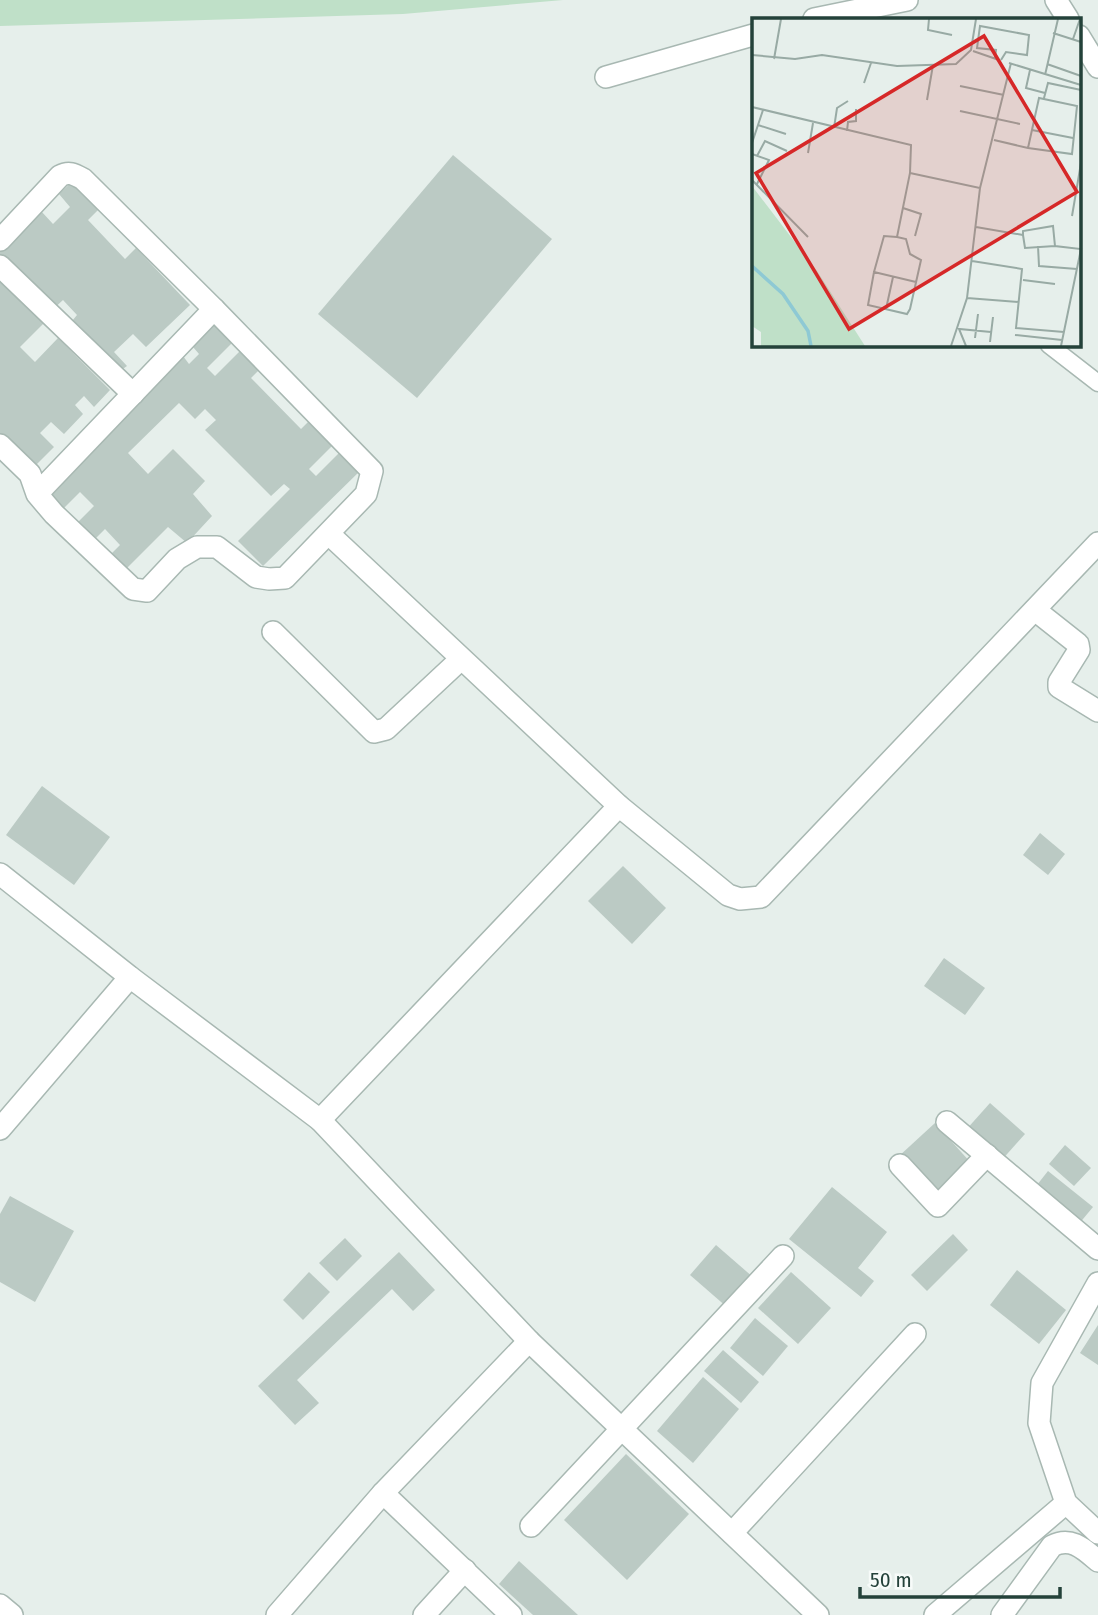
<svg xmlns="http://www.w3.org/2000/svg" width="1098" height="1615" font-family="'Fira Sans Condensed',sans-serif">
<rect width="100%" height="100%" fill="#e6efeb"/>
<!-- green -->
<polygon fill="#bfe0c8" points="0,0 563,0 403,14 0,26"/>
<!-- building -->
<g fill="#bbcac4">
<polygon points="453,155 552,239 417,398 318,314"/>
<polygon points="73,181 99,209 88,220 125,259 136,248 190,305 146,347 133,334 114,352 127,366 117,373 68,326 77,315 63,300 50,312 0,260 0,251 41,211 53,224 70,207 59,194"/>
<polygon points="0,279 44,323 20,347 35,362 58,338 110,390 94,407 84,396 75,405 83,414 64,434 51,422 40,433 54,447 33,468 0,434"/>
<polygon points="219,320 237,338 207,368 215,376 245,346 264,365 251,378 301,429 311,419 335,443 309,469 316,476 342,450 361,470 263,566 238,541 290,489 284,484 271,496 205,430 216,420 205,409 195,419 179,403 128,453 148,474 173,449 205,481 193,494 212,516 187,543 168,527 124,571 109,556 120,545 105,529 94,540 77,523 94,506 80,492 63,509 52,495 183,356 189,364 199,354 193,347"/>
<polygon points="42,786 110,837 74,885 6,835"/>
<polygon points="1040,833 1065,854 1048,875 1023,855"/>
<polygon points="623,866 666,908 632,944 588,901"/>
<polygon points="944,958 985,988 965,1015 924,986"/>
<polygon points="990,1103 1025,1134 1000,1162 965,1131"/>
<polygon points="935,1123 971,1163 934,1197 898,1157"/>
<polygon points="1065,1145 1091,1168 1074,1186 1049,1164"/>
<polygon points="1048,1171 1093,1207 1078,1225 1033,1190"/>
<polygon points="832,1187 887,1232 858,1268 874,1281 861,1297 789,1239"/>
<polygon points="10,1196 74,1231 35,1302 0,1282 0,1214"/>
<polygon points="953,1234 968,1250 927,1291 911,1275"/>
<polygon points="345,1238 362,1256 337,1281 319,1263"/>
<polygon points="716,1245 754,1278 728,1308 690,1275"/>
<polygon points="399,1252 435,1290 413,1311 392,1289 297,1380 319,1403 295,1425 258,1386"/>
<polygon points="1017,1270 1066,1310 1039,1344 990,1305"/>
<polygon points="309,1272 330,1292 303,1320 283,1300"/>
<polygon points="791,1272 831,1308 798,1344 758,1308"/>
<polygon points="755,1318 788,1346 763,1376 730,1348"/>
<polygon points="1098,1325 1098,1365 1080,1353"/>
<polygon points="723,1350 759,1382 741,1403 704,1371"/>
<polygon points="703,1377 739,1409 693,1463 657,1431"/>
<polygon points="626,1454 689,1514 627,1580 564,1520"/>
<polygon points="519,1561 578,1615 533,1615 499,1584"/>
</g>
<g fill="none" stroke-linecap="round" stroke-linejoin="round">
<!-- service casing -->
<g stroke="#a8b8b2" stroke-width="19">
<polyline id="service" points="1049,345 1098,383"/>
</g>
<!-- minor casing -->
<g stroke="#a8b8b2" stroke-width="24">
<g id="minor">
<polyline points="1056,0 1068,19"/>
<polyline points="814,19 907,0"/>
<polyline points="1079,36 1098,67"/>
<polyline points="606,77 753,35"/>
<path d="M0 240 60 176C69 171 74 174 83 179L214 309"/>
<polyline points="0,266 133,394"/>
<polyline points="0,445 30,474 37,494 54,514 133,589 147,591 177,559 197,547 217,547 256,577 269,579 285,578 366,494 372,471 214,309 37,494"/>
<polyline points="329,534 619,806 728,895 740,899 761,897 1098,543"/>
<polyline points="1035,610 1078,644 1079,650 1059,682 1059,687 1098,711"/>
<polyline points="273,632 374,732 386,729 461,659"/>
<polyline points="0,874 130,977 320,1120 619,806"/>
<polyline points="320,1120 529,1341 818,1615"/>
<polyline points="947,1122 1098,1249"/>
<polyline points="0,1129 130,977"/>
<polyline points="900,1165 938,1206 987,1155"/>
<polyline points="383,1493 511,1615"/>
<polyline points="531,1526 783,1256"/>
<polyline points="732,1533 915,1334"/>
<polyline points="0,1605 12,1615"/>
<polyline points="277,1615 383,1493 529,1341"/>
<polyline points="424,1615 465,1570"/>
<path d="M1002 1615 1052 1546C1071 1536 1084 1549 1098 1561"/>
</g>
</g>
<!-- tertiary casing -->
<g stroke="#a8b8b2" stroke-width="24">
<g id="tertiary">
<polyline points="1098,1283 1042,1383 1039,1423 1066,1503 1098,1533"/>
<polyline points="935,1615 1066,1503"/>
</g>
</g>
<!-- service -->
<use href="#service" stroke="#fff" stroke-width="16"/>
<!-- minor -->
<use href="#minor" stroke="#fff" stroke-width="21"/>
<!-- tertiary -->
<use href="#tertiary" stroke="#fff" stroke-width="21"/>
</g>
<!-- overview -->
<g transform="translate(752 18)">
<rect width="329" height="329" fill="#e6efeb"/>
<path d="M0 168 65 253 113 328H9V314L0 308Z" fill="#bfe0c8"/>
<path fill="none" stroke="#8ec9d4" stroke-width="3.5" d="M0 248 31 276 56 313 59 328"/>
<path fill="none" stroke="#98aaa4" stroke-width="2" d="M177 1 176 12 200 17M301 15 329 24M321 21 328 1M221 33 247 42M0 37 43 41 70 37 145 48 204 46 219 32 224 1M243 40 244 32 225 30 228 8 277 17 275 37 254 34 249 42M22 41 29 1M257 45 329 67M295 46 329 58M278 52 274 70 293 75M293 57 306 1M112 65 119 45M208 68 252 77M292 80 296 65 329 72M175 82 181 47M0 89 159 127 158 155 145 219M208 93 268 106M6 107 34 116M82 110 85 90 96 83M280 112 321 120M95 113 96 104 104 103V91M242 122 276 130 320 136 325 88 287 80 276 130M0 125 11 92M56 135 61 105M0 136 17 142 5 166M5 138 13 123 35 133M158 155 228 170 215 280 199 328M0 162 56 219M228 170 259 45M151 190 169 196 163 218M320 198 329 145M224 209 271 217M271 217V213L301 208 303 228 329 231 309 328M271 217 273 230 303 228M286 228 287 248 325 251M220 243 270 251 264 310 312 314M122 254 116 287 155 296 158 291 169 242 158 236 154 221 145 219 132 218 122 254 164 264M271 262 303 266M215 280 267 284M134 291 141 259M263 317 310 322M223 320 226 296M238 324 241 299M214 328 207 311 239 314"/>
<path fill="#d62828" fill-opacity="0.15" stroke="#d62828" stroke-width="3.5" d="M232 18 325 174 97 311 4 155Z"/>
<rect width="329" height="329" fill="none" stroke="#24423a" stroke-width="3.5"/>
</g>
<!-- scale -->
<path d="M860 1587v10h200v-10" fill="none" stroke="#24423a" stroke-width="3.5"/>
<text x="870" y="1587" font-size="21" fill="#24423a" stroke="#f7fbf9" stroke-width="5" paint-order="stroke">50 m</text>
</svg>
